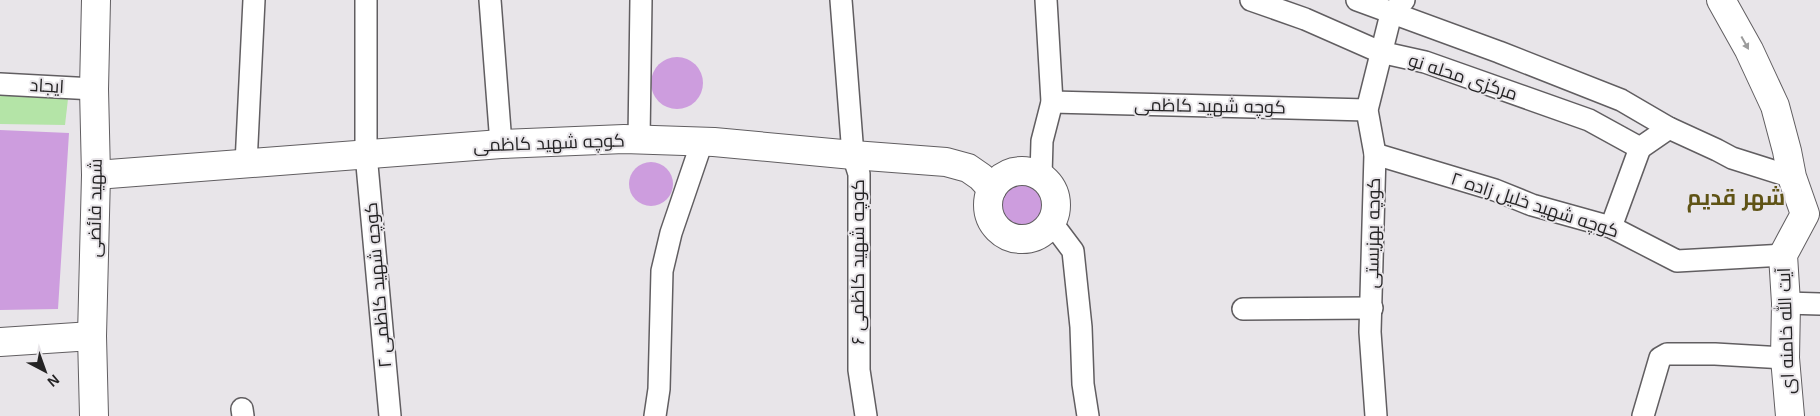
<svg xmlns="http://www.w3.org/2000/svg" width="1820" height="416" font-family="Helvetica,Cairo,sans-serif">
<rect width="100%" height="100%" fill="#e8e5e9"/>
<!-- green -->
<polygon fill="#b4e4a7" points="0,94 68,99 65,125 0,124"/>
<!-- building -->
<g fill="#cd9dde">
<circle cx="677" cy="83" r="26"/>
<polygon points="0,130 69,133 58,309 0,310"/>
<circle cx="651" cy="184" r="22"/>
<circle cx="1024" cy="206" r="25"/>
</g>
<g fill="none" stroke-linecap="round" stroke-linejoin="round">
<!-- minor casing -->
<g stroke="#615e61" stroke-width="24">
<g id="minor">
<polyline points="366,0 366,154 390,416"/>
<polyline points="490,0 501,144"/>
<polyline points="841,0 853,155 859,174 859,370 866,416"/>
<polyline points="1251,0 1305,19 1380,52 1425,62 1589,120 1640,148 1669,128"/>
<polyline points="1357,0 1499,52 1621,100 1669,128 1717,150 1732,158 1792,177"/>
<polyline points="0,84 94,89"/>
<polyline points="1052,102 1367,110"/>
<polyline points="639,139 641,0"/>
<polyline points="1375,154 1495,190 1532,205 1611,227 1677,261 1783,255"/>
<polyline points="246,164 254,0"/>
<polyline points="1041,176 1042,141 1052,102 1046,0"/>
<polyline points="1052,223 1073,251 1081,327 1083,384 1088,416"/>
<polyline points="1611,227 1640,148"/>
<polyline points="1786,303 1820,304"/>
<polyline points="1243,309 1372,308"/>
<polyline points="242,409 243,416"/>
<polyline points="655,416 659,389 662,271 671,233 702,142"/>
<polyline points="1376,416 1370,332 1375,154 1367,110 1391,14 1404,0"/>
<polyline points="1643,416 1660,358 1667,354 1715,354 1785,358"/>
</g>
</g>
<!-- tertiary casing -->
<g stroke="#615e61" stroke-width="30">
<g id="tertiary">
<circle cx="1022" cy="205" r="34"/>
<polyline points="96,175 501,144 624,139 714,142 853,155 946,162 968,168 981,177 992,189"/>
<polyline points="0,342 92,336"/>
</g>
</g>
<!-- secondary casing -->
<g stroke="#615e61" stroke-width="30">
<g id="secondary">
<polyline points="1721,0 1749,50 1775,106 1787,151 1792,177 1805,214 1783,255 1786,303 1785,358 1790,416"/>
<polyline points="94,416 92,336 96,175 94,89 96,0"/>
</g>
</g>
<!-- minor -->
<use href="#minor" stroke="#fff" stroke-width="21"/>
<!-- tertiary -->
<use href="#tertiary" stroke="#fff" stroke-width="28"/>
<!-- secondary -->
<use href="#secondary" stroke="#fff" stroke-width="28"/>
</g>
<!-- one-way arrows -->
<defs><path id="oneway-solid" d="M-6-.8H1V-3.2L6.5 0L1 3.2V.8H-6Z" transform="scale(1.25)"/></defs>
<use fill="#9c9c9c" href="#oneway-solid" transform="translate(1745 43) rotate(61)"/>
<g text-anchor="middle" stroke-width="4" stroke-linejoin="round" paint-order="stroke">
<!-- street labels -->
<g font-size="18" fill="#242324" stroke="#e8e5e9">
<text transform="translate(1463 77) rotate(18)" y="6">مرکزی محله نو</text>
<text transform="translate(47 86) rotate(3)" y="6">ایجاد</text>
<text transform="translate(1210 106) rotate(1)" y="6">کوچه شهید کاظمی</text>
<text transform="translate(549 143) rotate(-2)" y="6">کوچه شهید کاظمی</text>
<text transform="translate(1535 205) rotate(18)" y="6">کوچه شهید خلیل زاده ۲</text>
<text transform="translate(95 208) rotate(-89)" y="6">شهید فائضی</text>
<text transform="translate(1373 233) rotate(-89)" y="6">کوچه بهزیستی</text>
<text transform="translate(858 262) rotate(-90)" y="6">کوچه شهید کاظمی ۶</text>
<text transform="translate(378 285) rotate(-95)" y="6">کوچه شهید کاظمی ۲</text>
<text transform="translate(1786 331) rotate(-92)" y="6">آیت الله خامنه ای</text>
</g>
<!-- district labels -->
<g font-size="22" font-weight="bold" fill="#5f5315" stroke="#e8e5e9">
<text x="1736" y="205">شهر قدیم</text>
</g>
</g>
<!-- north arrow -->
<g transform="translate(45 371) rotate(139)" stroke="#e8e5e9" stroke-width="4" paint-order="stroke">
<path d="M0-4L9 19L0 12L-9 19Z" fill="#242324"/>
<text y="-8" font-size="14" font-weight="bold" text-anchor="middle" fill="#242324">N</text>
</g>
</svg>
